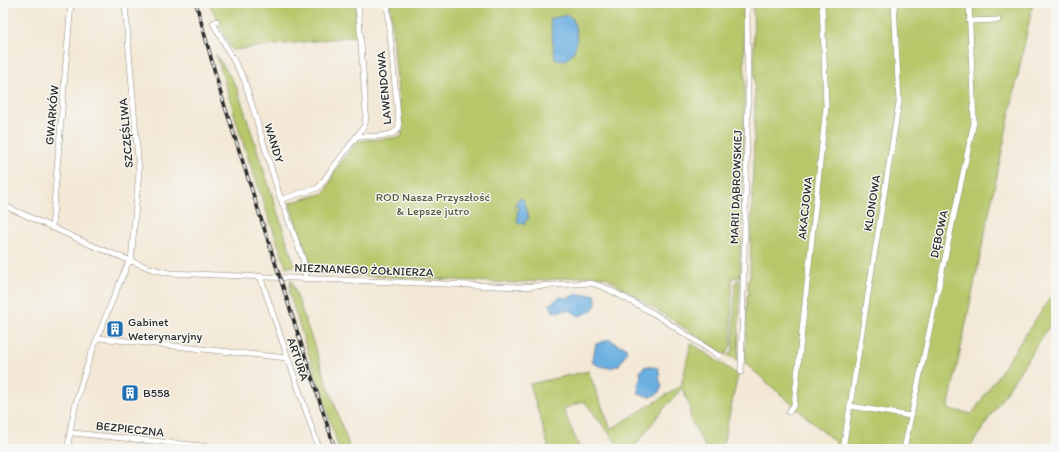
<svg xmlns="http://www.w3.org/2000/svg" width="1059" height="452" font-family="Itim,sans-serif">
<rect width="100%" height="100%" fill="#f6f6f2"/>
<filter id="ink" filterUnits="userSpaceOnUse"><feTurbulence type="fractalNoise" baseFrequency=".025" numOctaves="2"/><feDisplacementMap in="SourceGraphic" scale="8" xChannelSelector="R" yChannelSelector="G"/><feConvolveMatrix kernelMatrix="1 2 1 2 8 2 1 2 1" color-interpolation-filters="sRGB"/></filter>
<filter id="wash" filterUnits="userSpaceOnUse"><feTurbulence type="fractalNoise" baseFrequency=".012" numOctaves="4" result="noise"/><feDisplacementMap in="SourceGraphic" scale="16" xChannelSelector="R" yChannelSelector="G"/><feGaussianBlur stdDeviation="0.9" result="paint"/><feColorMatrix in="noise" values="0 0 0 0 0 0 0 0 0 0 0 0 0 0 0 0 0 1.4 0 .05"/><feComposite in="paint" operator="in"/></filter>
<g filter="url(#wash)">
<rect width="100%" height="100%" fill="#f3e8d5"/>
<!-- green -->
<g fill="#b7c76a" stroke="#71794a">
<polygon points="209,3 355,3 358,36 232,50"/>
<polygon points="390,3 743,3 745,86 740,277 732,278 731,345 726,355 606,277 587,276 515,283 314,273 289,203 325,193 336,169 357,141 402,137"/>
<polygon points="753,3 1033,3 948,409 972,414 1056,289 1056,316 969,449 843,449 745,363 747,295 749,295 749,292 748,291 748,279 750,279 750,273 755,104"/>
<polygon points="216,54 237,88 295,266 286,267 245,149"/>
<polygon points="291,279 350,449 339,449 289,293"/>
<polygon points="737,280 740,280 738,360 728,356 733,349 735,283"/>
<polygon points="691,343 738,375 722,449 706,449 691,420 689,405 682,388 660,413 633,449 616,449 618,445 584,401 563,409 580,449 549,449 530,384 588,371 611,429 681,386"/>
</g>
<!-- water -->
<g fill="#6cafe1" stroke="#4c6d86">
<path d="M567 15 573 19C578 36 580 48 566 60L555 59 550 19Z"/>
<polygon points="519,198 523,199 529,219 525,220 525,225 521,223 518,224 517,212 520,208 518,206 514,207"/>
<path d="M577 294 595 295C599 308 591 312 579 316L569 310 553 312 550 304 560 297 568 298Z"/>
<polygon points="610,339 618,345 626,347 627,352 619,365 610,368 599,366 592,362 596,344"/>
<polygon points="645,366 658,368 660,376 659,378 662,386 659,393 651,397 639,394 638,384 641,377 640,371"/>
</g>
</g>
<g filter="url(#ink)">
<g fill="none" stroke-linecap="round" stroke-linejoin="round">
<!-- street casing -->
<g stroke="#8f8a80" stroke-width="6">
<g id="street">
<polyline points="125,3 139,171 131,262"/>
<polyline points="217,21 213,23 244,79 280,197 303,259 306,277"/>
<polyline points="969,21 998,20"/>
<path d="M357 136C368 136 394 139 399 127L387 3"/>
<polyline points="282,199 318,188 365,125 366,113 358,3"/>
<polyline points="3,205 91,245 149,268 169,273 519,287 591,283 606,288 653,313 719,356"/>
<polyline points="52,228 71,3"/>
<polyline points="260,276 319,449"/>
<polyline points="99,338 287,358"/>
<polyline points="741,372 748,100 747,3"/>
<polyline points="850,406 911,416"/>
<polyline points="789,412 794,405 826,107 822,3"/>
<polyline points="73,433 232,449"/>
<path d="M68 449C73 388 105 318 129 261"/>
<polyline points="843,449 899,102 894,3"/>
<polyline points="904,449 974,122 969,3"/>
</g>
</g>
<!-- street -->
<use href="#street" stroke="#fff" stroke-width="5"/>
<!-- rail casing -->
<g stroke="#2b2b2b" stroke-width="3.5">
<polyline id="rail" points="196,3 220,91 335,449"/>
</g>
<!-- rail -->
<use href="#rail" stroke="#f6f6f2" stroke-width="2" stroke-dasharray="6" stroke-linecap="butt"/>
</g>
</g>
<!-- icons -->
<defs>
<g id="building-square" transform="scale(0.9)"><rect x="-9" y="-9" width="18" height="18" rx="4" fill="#1f6fb2" stroke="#f6f6f2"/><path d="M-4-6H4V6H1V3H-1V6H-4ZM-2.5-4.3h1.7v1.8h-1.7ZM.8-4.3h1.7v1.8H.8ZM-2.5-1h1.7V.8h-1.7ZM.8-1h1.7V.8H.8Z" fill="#fff"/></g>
</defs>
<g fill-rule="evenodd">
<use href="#building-square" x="115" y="329"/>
<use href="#building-square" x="130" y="393"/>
</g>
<g text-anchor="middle" stroke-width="3" stroke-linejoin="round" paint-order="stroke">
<!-- street labels -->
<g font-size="12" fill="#2b2b2b" stroke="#f6f6f2">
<text transform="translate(384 88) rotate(-95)" y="4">LAWENDOWA</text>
<text transform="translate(52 115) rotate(-85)" y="4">GWARKÓW</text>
<text transform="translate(126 133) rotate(-95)" y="4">SZCZĘŚLIWA</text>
<text transform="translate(274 143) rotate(73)" y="4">WANDY</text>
<text transform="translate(736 187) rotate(-88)" y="4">MARII DĄBROWSKIEJ</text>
<text transform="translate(872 203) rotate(-81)" y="4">KLONOWA</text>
<text transform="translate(805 208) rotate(-84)" y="4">AKACJOWA</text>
<text transform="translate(939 234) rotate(-78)" y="4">DĘBOWA</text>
<text transform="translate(364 270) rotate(2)" y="4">NIEZNANEGO ŻOŁNIERZA</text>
<text transform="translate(298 359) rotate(71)" y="4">ARTURA</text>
<text transform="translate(130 429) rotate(6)" y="4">BEZPIECZNA</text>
</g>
<!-- park labels -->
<g font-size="12" fill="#555a3e" stroke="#f6f6f2">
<text x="433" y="201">ROD Nasza Przyszłość<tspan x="433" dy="14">&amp; Lepsze jutro</tspan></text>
</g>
<!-- poi labels -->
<g font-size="12" fill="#2b2b2b" stroke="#f6f6f2" text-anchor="start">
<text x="128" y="326">Gabinet<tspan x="128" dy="14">Weterynaryjny</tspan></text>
<text x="143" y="397">B558</text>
</g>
</g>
<!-- margin -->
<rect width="1059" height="452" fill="none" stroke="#f6f6f2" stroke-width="16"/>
</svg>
